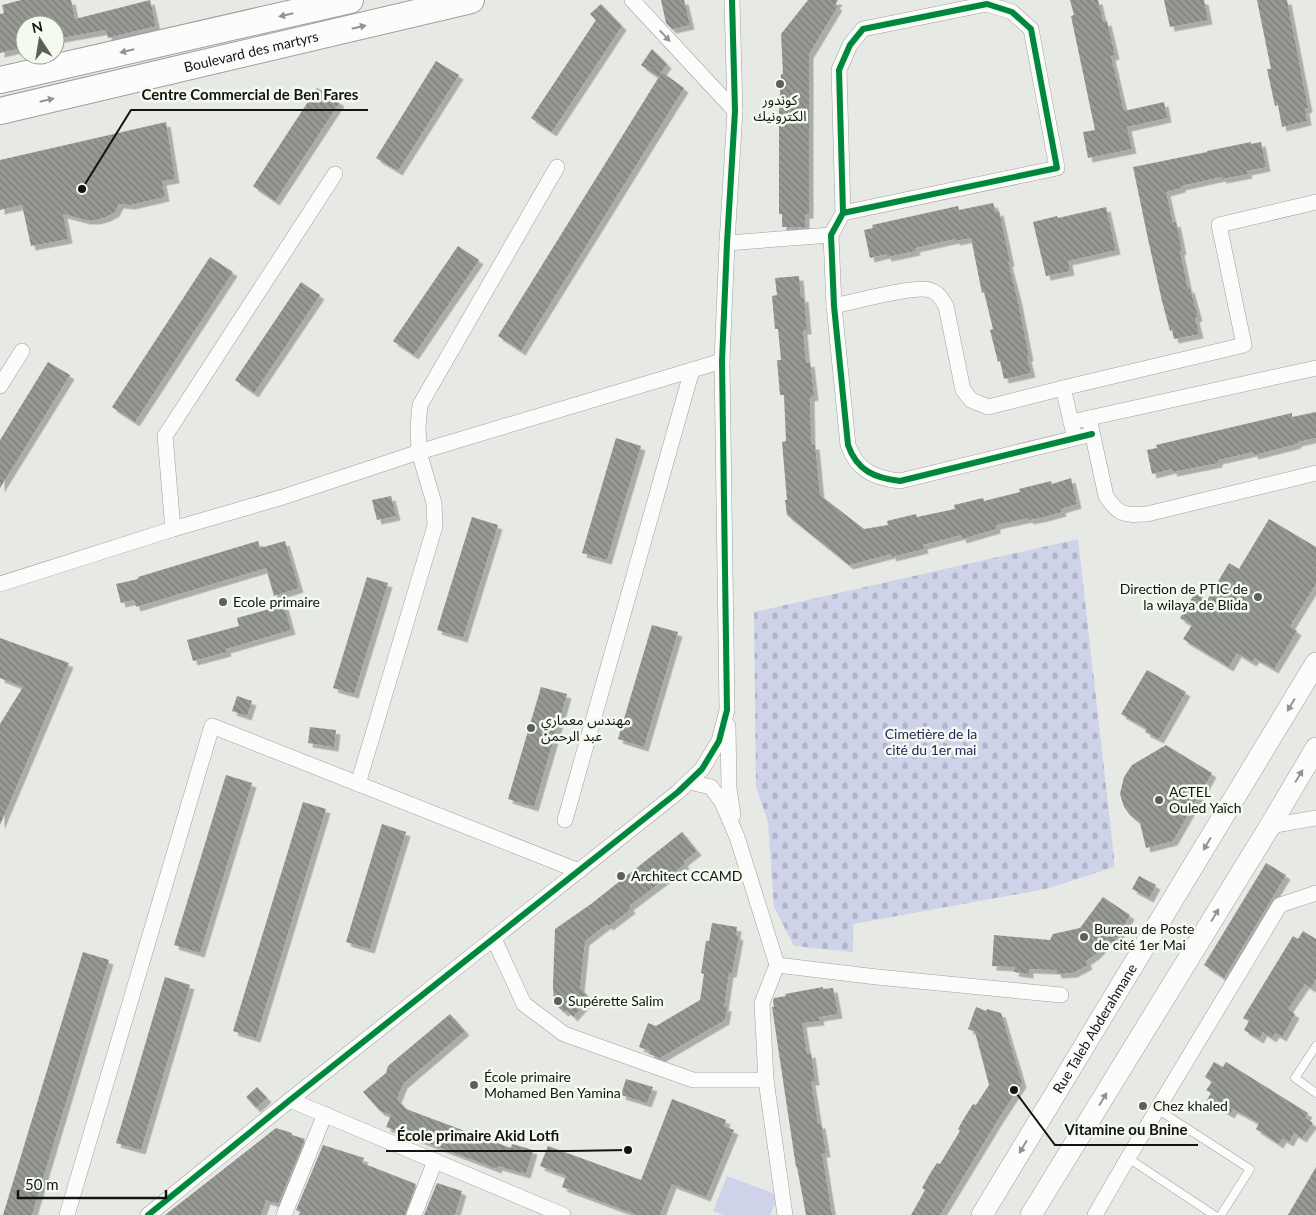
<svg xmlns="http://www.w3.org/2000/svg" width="1316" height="1215" font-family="Lato,'Noto Sans Arabic',sans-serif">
<defs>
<pattern id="cemetery-stones" width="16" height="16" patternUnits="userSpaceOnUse" patternTransform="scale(1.25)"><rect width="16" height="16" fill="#ced3ea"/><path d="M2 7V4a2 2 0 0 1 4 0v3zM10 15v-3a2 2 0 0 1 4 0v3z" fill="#b0b4c8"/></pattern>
<pattern id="building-back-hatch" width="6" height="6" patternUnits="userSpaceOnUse" patternTransform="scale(1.25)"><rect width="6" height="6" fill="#979994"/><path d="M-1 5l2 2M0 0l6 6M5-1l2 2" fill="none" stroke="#7a7c77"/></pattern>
<filter id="shadow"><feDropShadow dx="4.5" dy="4.5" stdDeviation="0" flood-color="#0004"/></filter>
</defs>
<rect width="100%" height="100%" fill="#e7eae4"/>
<!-- cemetery -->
<polygon fill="url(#cemetery-stones)" points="1078,539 1114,857 1114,867 1046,889 853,924 853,952 794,946 774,907 768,822 756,787 754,612"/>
<!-- pitch -->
<polygon fill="#ced3ea" points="727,1176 778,1195 770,1215 724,1215 713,1211"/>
<!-- building -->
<g fill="url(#building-back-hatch)" filter="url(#shadow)">
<polygon points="21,0 71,0 75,19 150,0 156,26 108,38 106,30 55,39 55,25 25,25 25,47 0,53 0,14 4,13 2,5"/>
<polygon points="661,0 684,0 690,25 672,29 666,23"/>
<polygon points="808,0 838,0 835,5 838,6 809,54 809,214 805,214 805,227 782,227 782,214 779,214 779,112 781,74 783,74 781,34"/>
<polygon points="1070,0 1098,0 1103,22 1107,21 1115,55 1111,56 1124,111 1164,102 1167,118 1127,127 1132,149 1088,158 1083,132 1095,130 1071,16 1074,15"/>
<polygon points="1164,0 1204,0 1208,20 1170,27"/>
<polygon points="1257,0 1287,0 1308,108 1305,109 1307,121 1282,127 1278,105 1275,106 1267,69 1271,69"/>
<polygon points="601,4 622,26 552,132 531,118 596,20 590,14"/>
<polygon points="652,49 667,64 658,77 641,65"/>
<polygon points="436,61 459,75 398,171 376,158"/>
<polygon points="662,72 684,88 521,351 498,336"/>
<polygon points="317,88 340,102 275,201 253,186"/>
<polygon points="166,122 175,179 162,181 165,197 130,205 119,204 115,212 106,217 96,220 86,220 63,214 68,239 31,246 22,205 0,210 0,160"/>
<polygon points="1251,142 1251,144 1261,142 1266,167 1247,171 1248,174 1222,179 1221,177 1181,186 1181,188 1166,192 1173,223 1176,222 1178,231 1182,250 1180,251 1188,289 1190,288 1198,317 1195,318 1199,334 1174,339 1172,330 1170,331 1162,301 1148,239 1133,167 1207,152 1207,151"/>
<polygon points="993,203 996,212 999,211 1010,262 1008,262 1018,301 1029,357 1027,357 1031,373 1004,379 1000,361 998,362 990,330 993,329 984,292 982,293 971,238 955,241 955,239 915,248 916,251 887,257 886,254 870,258 864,230 873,228 872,225 958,206 959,210"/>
<polygon points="1106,207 1116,250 1068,261 1070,271 1046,276 1033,222 1057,216 1058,218"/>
<polygon points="458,246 479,260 414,355 393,341"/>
<polygon points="210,257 233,272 135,422 112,407"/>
<polygon points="799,276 801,298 804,297 807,330 803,330 806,363 810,362 814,396 810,397 811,445 815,445 820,495 864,529 888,525 887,521 916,514 917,517 955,509 954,505 983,498 984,501 1020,492 1019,489 1051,481 1052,484 1071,478 1077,504 1061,509 1062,512 1044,517 1029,520 1028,518 996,525 996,529 962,539 961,535 923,545 924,549 892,557 891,554 849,565 787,515 785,500 787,500 782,442 786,441 784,395 780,395 777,360 781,360 778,329 775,329 772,296 777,295 775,278"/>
<polygon points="301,282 320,295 254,393 235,380"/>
<polygon points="48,362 70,375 0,488 0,440"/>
<polygon points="1316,412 1316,438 1297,442 1297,444 1254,455 1253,452 1218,460 1218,463 1173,472 1172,469 1152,474 1147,450 1157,448 1156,445 1292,413 1292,417"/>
<polygon points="616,438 641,446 607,560 582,553"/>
<polygon points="391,496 396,516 377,520 372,500"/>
<polygon points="472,517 498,525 463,638 437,630"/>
<polygon points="1269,519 1316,547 1316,584 1290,626 1297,631 1274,669 1255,658 1252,662 1237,653 1229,667 1183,639 1192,625 1180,618 1195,593 1207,600 1229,563 1239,569"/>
<polygon points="258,541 260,548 285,541 299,588 274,596 266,568 136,607 134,600 121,603 116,584 138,579 138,577"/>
<polygon points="367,577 388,583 354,694 333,688"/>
<polygon points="284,605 291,630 226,649 227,652 193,661 187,640 239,626 237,618"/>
<polygon points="652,625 678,632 644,747 618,739"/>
<polygon points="0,638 69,663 0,825 0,724 23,687 0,678"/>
<polygon points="1147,670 1186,692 1159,739 1145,732 1147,729 1121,714"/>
<polygon points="541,687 567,694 534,807 508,799"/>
<polygon points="237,696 252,701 247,716 232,711"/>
<polygon points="310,727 336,730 334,747 308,743"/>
<polygon points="1166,745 1212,773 1173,841 1146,848 1140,823 1130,815 1124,807 1120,794 1124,777 1132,765"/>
<polygon points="226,775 252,783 200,953 174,945"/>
<polygon points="303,802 326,809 256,1038 233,1031"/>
<polygon points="382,824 406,832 370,949 346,942"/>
<polygon points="682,832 697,851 683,862 685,864 629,906 631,909 609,926 607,924 585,941 580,988 590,998 573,1017 567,1010 564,1012 554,1003 553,985 555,929 591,904"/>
<polygon points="1266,863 1286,875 1224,978 1204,965"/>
<polygon points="1139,876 1156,885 1149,898 1132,889"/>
<polygon points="1103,897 1130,915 1113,944 1108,941 1096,954 1086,961 1088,965 1073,973 1057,974 1056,970 1029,969 1029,974 1014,972 1015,967 992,966 994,935 1050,940 1053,934 1080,928"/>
<polygon points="712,923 737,927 736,935 739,936 732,973 729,973 724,1007 727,1007 725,1020 660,1058 649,1054 650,1051 639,1047 648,1023 656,1026 700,1000 704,974 701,973 706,941 709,941"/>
<polygon points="1303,931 1316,939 1316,979 1311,988 1305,984 1288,1009 1295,1014 1282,1037 1275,1033 1272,1038 1263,1032 1259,1039 1244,1030 1249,1021 1243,1018 1293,936 1298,939"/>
<polygon points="83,952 109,960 32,1215 3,1215"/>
<polygon points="165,977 190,985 141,1150 116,1143"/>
<polygon points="823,987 823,989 833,988 838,1014 819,1017 820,1021 802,1023 807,1054 811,1053 815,1081 811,1081 818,1124 821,1124 826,1153 822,1153 832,1215 806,1215 797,1167 796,1167 772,1007 774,1007 773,1001 774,998 786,996 785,994"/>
<polygon points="976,1007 986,1011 987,1009 1001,1013 1022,1083 999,1118 940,1215 911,1215 925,1190 922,1188 931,1172 937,1163 940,1164 960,1131 958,1129 963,1120 973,1104 976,1105 989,1085 975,1032 968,1029"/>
<polygon points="450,1014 465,1031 403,1084 397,1099 406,1109 511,1148 512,1144 533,1150 526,1174 498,1166 497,1169 386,1127 391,1115 380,1111 363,1092 386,1073 388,1066"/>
<polygon points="1214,1062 1223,1067 1226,1062 1308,1113 1305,1118 1313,1123 1302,1138 1294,1133 1289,1142 1282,1138 1279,1144 1256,1129 1259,1123 1233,1109 1230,1114 1207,1100 1211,1093 1206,1090 1212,1082 1205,1077"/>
<polygon points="626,1079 653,1087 647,1103 621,1095"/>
<polygon points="257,1087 267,1098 256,1108 246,1097"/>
<polygon points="672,1099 726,1120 724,1126 734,1130 706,1197 672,1184 660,1215 637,1215 562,1187 566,1176 540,1166 548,1146 641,1180"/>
<polygon points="276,1128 292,1133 292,1135 305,1139 278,1204 266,1200 261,1215 165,1215"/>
<polygon points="323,1145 364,1158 362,1163 416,1184 405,1215 299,1215 300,1212 296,1210"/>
<polygon points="1316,1167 1316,1215 1288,1215"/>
<polygon points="437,1183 462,1191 455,1215 424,1215"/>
</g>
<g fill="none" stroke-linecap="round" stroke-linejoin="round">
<!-- service casing -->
<g stroke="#9ea09b" stroke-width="9">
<g id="service">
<polyline points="1316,1046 1295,1078 1316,1093"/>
<polyline points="1157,1109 1250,1169 1221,1215"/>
<polyline points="1128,1158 1214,1215"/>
</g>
</g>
<!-- minor casing -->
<g stroke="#9ea09b" stroke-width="16">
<g id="minor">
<polyline points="632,0 735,111"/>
<path d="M843 213 839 70 850 45 863 29 987 4 1012 12 1031 29 1057 168 843 213 831 235 834 306 848 445C857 471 875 478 900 481L1092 434"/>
<polyline points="727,243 831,235"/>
<path d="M834 306C853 302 915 285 930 290 939 293 941 298 946 306L963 390 971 400 988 407 1063 388 1244 345 1219 225 1316 202"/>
<polyline points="0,386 22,351"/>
<polyline points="1063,388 1073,430"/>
<path d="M1089 418 1106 496C1119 516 1125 515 1147 514L1316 473"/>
<polyline points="1071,422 1316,368"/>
<polyline points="173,529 165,436 335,174"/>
<polyline points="0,584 173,529 283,497 419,452 722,361"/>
<polyline points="728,726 729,788 733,815"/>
<polyline points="689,782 711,787 722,802 737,837 777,965 877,977 1061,995"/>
<polyline points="358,784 435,526 434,503 419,452 418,427 420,405 557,167"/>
<polyline points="565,820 692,370"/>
<polyline points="1270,826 1316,818"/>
<polyline points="494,939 524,1004 564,1034 693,1080 766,1080 762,1003 777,965"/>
<polyline points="766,1080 785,1215"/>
<polyline points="290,1100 563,1215"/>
<polyline points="67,1215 212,726 579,871"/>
<polyline points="148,1215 290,1100 678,792 702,769 719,741 727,710 722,361 727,243 735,111 732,0"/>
<polyline points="284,1215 325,1114"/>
<polyline points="414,1215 435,1161"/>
<polyline points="1095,1215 1128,1158 1280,905 1316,893"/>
</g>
</g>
<!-- secondary casing -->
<g stroke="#9ea09b" stroke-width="22">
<g id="secondary">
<path id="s1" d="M982 1215 1316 663"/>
<polyline points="1031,1215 1270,826 1316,748"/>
</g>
</g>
<!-- trunk casing -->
<g stroke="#9ea09b" stroke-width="28">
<g id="trunk">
<polyline points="0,80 350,0"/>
<path id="s2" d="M0 111 471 0"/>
</g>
</g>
<!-- service -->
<use href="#service" stroke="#fbfcfb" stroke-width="8"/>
<!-- minor -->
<use href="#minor" stroke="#fbfcfb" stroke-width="15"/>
<!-- secondary -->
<use href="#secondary" stroke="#fbfcfb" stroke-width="21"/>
<!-- trunk -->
<use href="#trunk" stroke="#fbfcfb" stroke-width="26"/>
<!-- cycleway casing -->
<g stroke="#f5faef" stroke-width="9">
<g id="cycleway">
<path d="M843 213 839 70 850 45 863 29 987 4 1012 12 1031 29 1057 168 843 213 831 235 834 306 848 445C857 471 875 478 900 481L1092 434"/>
<polyline points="148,1215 290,1100 678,792 702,769 719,741 727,710 722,361 727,243 735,111 732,0"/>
</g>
</g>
<!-- cycleway -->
<use href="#cycleway" stroke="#00873e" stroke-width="6"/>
</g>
<!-- one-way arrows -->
<defs><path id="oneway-solid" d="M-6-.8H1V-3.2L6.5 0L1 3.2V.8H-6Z" transform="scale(1.25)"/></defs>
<g fill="#939492">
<use href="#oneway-solid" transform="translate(286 15) rotate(167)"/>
<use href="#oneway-solid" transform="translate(359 27) rotate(-13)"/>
<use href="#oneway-solid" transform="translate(665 36) rotate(47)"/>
<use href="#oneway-solid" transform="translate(127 51) rotate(167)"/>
<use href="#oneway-solid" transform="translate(47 100) rotate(-13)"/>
<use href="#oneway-solid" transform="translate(1291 705) rotate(121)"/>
<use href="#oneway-solid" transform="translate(1299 776) rotate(-59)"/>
<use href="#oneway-solid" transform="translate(1207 844) rotate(121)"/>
<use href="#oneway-solid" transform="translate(1215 915) rotate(-59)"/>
<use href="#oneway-solid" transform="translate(1103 1099) rotate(-59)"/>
<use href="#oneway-solid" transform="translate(1023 1147) rotate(121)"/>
</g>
<!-- markers -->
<g fill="#5d5f5b" stroke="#f5faef" stroke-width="2">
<circle cx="780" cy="84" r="5"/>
<circle cx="1258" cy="597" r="5"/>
<circle cx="223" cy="602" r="5"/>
<circle cx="531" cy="728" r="5"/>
<circle cx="1159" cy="800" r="5"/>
<circle cx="621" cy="876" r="5"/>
<circle cx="1084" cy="937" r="5"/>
<circle cx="558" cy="1001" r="5"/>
<circle cx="474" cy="1085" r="5"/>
<circle cx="1143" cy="1106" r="5"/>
</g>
<g text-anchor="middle" stroke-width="5" stroke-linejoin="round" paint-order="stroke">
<!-- street labels -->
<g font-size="14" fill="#131411" stroke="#f5faef">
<text dy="5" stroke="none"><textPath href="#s2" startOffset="258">Boulevard des martyrs</textPath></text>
<text dy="5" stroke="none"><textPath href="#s1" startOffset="218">Rue Taleb Abderahmane</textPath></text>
</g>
<!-- poi labels -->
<g font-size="14" fill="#131411" stroke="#f5faef" text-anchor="start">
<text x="780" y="105" text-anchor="middle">كوندور<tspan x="780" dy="16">الكترونيك</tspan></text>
<text x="1248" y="594" text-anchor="end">Direction de PTIC de<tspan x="1248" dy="16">la wilaya de Blida</tspan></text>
<text x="233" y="607">Ecole primaire</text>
<text x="541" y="725">مهندس معماري<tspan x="541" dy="16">عبد الرحمن</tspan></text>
<text x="1169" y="797">ACTEL<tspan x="1169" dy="16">Ouled Yaïch</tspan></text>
<text x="631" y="881">Architect CCAMD</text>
<text x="1094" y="934">Bureau de Poste<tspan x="1094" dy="16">de cité 1er Mai</tspan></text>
<text x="568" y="1006">Supérette Salim</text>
<text x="484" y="1082">École primaire<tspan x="484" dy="16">Mohamed Ben Yamina</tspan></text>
<text x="1153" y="1111">Chez khaled</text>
</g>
<!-- park labels -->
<g font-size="14" fill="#272763" stroke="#f5faef">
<text x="931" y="739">Cimetière de la<tspan x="931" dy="16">cité du 1er mai</tspan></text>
</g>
</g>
<!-- callouts -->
<path fill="none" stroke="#131411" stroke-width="2" d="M82 189L131 110H368M1014 1090L1055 1145H1198M628 1150L570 1151H386"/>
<g fill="#131411" stroke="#f5faef" stroke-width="2">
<circle cx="82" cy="189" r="5"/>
<circle cx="1014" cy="1090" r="5"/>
<circle cx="628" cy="1150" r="5"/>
</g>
<g font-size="15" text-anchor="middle" font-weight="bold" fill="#131411" stroke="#f5faef" stroke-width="5" stroke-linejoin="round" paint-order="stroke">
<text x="250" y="100">Centre Commercial de Ben Fares</text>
<text x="1126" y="1135">Vitamine ou Bnine</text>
<text x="478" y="1141">École primaire Akid Lotfi</text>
</g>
<!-- north arrow -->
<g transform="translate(40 40) rotate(348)"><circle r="24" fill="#f5faef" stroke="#9b9e96"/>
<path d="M0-4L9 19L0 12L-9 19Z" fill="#5d5f5b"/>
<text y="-8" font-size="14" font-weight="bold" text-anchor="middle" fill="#131411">N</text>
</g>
<!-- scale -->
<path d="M18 1190v8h148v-8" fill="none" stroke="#131411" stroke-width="2.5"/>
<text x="25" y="1190" font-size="15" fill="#131411" stroke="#f5faef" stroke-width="4" paint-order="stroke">50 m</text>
</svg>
